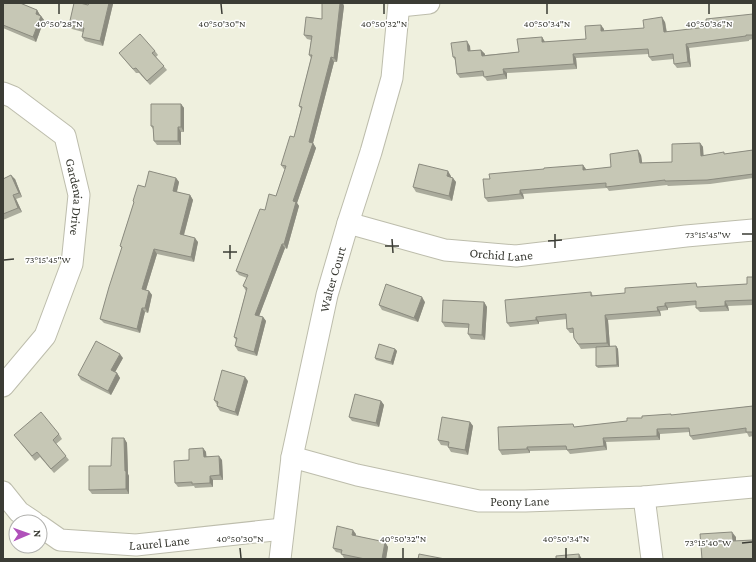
<svg xmlns="http://www.w3.org/2000/svg" width="756" height="562" font-family="'Crimson Pro',serif">
<rect width="100%" height="100%" fill="#eff0de"/>
<g fill="none" stroke-linecap="round" stroke-linejoin="round">
<!-- minor casing -->
<g stroke="#bdbdac" stroke-width="23">
<g id="minor">
<polyline points="400,6 429,3"/>
<path id="s1" d="M3 93 13 97 65 136 79 195 72 264 45 336 3 386"/>
<path id="s2" d="M348 223 445 250 516 256 686 236 753 230"/>
<path id="s3" d="M292 457 357 475 479 501H525L644 497 753 487"/>
<polyline points="3,492 19,512 34,522"/>
<polyline points="644,497 652,559"/>
<path id="s4" d="M40 526 60 540 136 545 283 529"/>
<path id="s5" d="M280 559 292 457 327 295 348 223 371 152 392 78 399 3"/>
</g>
</g>
<!-- minor -->
<use href="#minor" stroke="#fff" stroke-width="21"/>
</g>
<!-- wall -->
<g fill="#aaab9c">
<polygon points="3,3 25,3 24,5 37,10 40,15 41,16 44,20 36,42 3,28"/>
<polygon points="89,3 112,3 113,4 103,46 85,41 82,37 83,32 72,29 69,25 88,5"/>
<polygon points="344,6 337,62 334,62 313,143 316,148 297,203 299,206 287,249 285,248 259,316 263,317 266,321 257,356 238,351 235,346 236,340 234,337 246,291 243,286 247,278 239,275 236,271 265,210 276,196 285,169 284,169 281,165 294,137 301,109 299,106 311,58 309,55 311,40 307,39 304,35"/>
<polygon points="753,14 753,39 749,40 749,41 689,48 691,67 677,68 674,64 674,59 652,61 649,57 649,54 576,58 577,69 507,73 507,79 487,81 484,76 460,78 457,74 455,60 453,57 470,46 470,51 481,50 485,54 485,55 519,52 542,37 545,42 586,39 604,29 604,31 644,28 665,22 667,32 707,27"/>
<polygon points="155,51 158,55 156,57 167,70 150,85 139,73 136,73 119,53"/>
<polygon points="181,104 184,108 184,132 181,132 181,145 157,145 154,141 153,129 151,126"/>
<polygon points="700,143 703,147 703,155 725,154 753,150 753,178 710,184 668,186 667,185 609,191 607,188 523,194 524,199 488,202 485,198 490,179 583,165 586,170 611,167 641,155 642,163 672,162"/>
<polygon points="451,176 451,177 456,182 452,201 416,192 413,187"/>
<polygon points="176,178 179,182 177,192 190,195 193,200 184,235 198,242 194,262 157,254 146,290 149,291 152,295 148,313 145,312 140,333 104,323 100,319 122,248 120,246 134,202 133,201 145,187"/>
<polygon points="3,179 15,179 22,197 16,199 22,212 3,220"/>
<polygon points="753,277 753,305 728,306 729,311 700,312 696,308 696,305 668,308 668,310 660,311 661,316 608,320 610,347 616,346 618,349 619,367 598,368 596,366 596,348 581,349 574,338 573,333 570,333 567,329 567,319 539,322 539,324 510,327 507,323 591,292 593,296 747,284"/>
<polygon points="425,302 418,322 382,310 379,305"/>
<polygon points="484,302 487,307 485,340 471,339 468,334 469,328 445,327 442,322"/>
<polygon points="395,349 397,351 393,365 376,360 375,358"/>
<polygon points="123,358 115,372 117,373 120,378 111,395 81,380 78,375"/>
<polygon points="248,381 238,416 220,411 217,406 217,405 214,400"/>
<polygon points="381,401 384,405 379,427 352,421 349,417"/>
<polygon points="753,406 753,436 749,437 747,433 693,440 690,436 690,432 660,434 660,440 606,442 607,450 570,454 567,450 530,451 530,453 502,455 499,450 575,427 627,421 642,418 672,415"/>
<polygon points="470,422 473,426 468,455 451,452 448,447 449,446 441,445 438,440"/>
<polygon points="59,434 62,439 56,444 69,460 54,473 40,457 35,461 14,435"/>
<polygon points="124,438 127,443 128,474 129,476 129,494 92,494 89,490 111,466"/>
<polygon points="203,448 206,452 206,456 222,460 223,480 213,480 213,487 195,488 194,486 178,487 175,483 189,460"/>
<polygon points="356,534 356,536 385,542 388,547 386,559 348,559 344,558 341,553 336,552 333,548"/>
</g>
<!-- shaded-wall -->
<g fill="#8b8b7f">
<polygon points="109,3 112,3 113,4 103,46 100,41"/>
<polygon points="340,3 343,3 344,6 337,62 334,58"/>
<polygon points="37,10 40,15 39,18 36,14"/>
<polygon points="41,16 44,20 36,42 33,37"/>
<polygon points="662,17 665,22 667,36 664,32"/>
<polygon points="601,25 604,29 604,35 601,31"/>
<polygon points="542,37 545,42 545,47 542,42"/>
<polygon points="467,41 470,46 471,55 468,51"/>
<polygon points="686,44 689,48 691,67 688,62"/>
<polygon points="481,50 485,54 485,60 482,56"/>
<polygon points="573,54 576,58 577,69 574,64"/>
<polygon points="331,57 334,62 313,143 316,148 297,203 299,206 287,249 284,244 293,201"/>
<polygon points="503,69 507,73 507,79 504,74"/>
<polygon points="181,104 184,108 184,132 181,127"/>
<polygon points="178,127 181,132 181,145 178,141"/>
<polygon points="700,143 703,147 704,160 701,156"/>
<polygon points="638,150 641,155 643,168 640,163"/>
<polygon points="583,165 586,169 586,175 583,170"/>
<polygon points="448,171 451,176 450,180 447,176"/>
<polygon points="11,175 15,179 22,197 19,193"/>
<polygon points="176,178 179,182 176,195 173,191"/>
<polygon points="453,178 456,182 452,201 449,196"/>
<polygon points="520,190 523,194 524,199 520,194"/>
<polygon points="13,195 16,199 22,212 18,208"/>
<polygon points="190,195 193,200 183,238 180,234"/>
<polygon points="195,238 198,242 194,262 191,257"/>
<polygon points="282,244 285,248 258,319 255,315"/>
<polygon points="154,249 157,254 145,293 142,289"/>
<polygon points="149,291 152,295 148,313 145,308"/>
<polygon points="422,297 425,302 418,322 414,318"/>
<polygon points="725,301 728,306 729,311 725,306"/>
<polygon points="484,302 487,307 485,340 482,335"/>
<polygon points="665,303 668,308 668,310 665,306"/>
<polygon points="657,307 660,311 661,316 658,311"/>
<polygon points="142,308 145,312 140,333 137,329"/>
<polygon points="605,315 608,320 610,348 607,343"/>
<polygon points="263,317 266,321 257,356 254,352"/>
<polygon points="536,317 539,322 539,324 536,320"/>
<polygon points="616,346 618,349 619,367 617,365"/>
<polygon points="395,349 397,351 393,365 391,362"/>
<polygon points="120,354 123,358 114,374 111,370"/>
<polygon points="117,373 120,378 111,395 108,391"/>
<polygon points="245,377 248,381 238,416 235,412"/>
<polygon points="381,401 384,405 379,427 376,423"/>
<polygon points="470,422 473,426 468,455 465,450"/>
<polygon points="657,429 660,434 660,440 657,436"/>
<polygon points="124,438 127,443 128,474 129,476 129,494 126,489 125,471"/>
<polygon points="603,438 606,442 607,450 604,446"/>
<polygon points="527,447 530,451 530,453 527,449"/>
<polygon points="203,448 206,452 207,461 204,457"/>
<polygon points="219,456 222,460 223,480 220,475"/>
<polygon points="210,476 213,480 213,487 210,483"/>
<polygon points="353,530 356,534 355,539 352,535"/>
<polygon points="732,532 736,537 736,546 733,541"/>
<polygon points="385,542 388,547 386,559 382,559"/>
<polygon points="579,554 582,559 579,559"/>
</g>
<!-- building -->
<g fill="#c6c7b5" stroke="#8b8b7f">
<polygon points="3,3 20,3 37,10 36,14 41,16 33,37 3,25"/>
<polygon points="74,3 80,3 88,5 89,3 109,3 100,41 82,37 84,28 69,25"/>
<polygon points="322,3 340,3 334,58 331,57 309,142 313,143 293,201 296,202 284,244 282,244 255,315 263,317 254,352 235,346 237,338 234,337 247,288 243,286 248,275 236,271 260,209 265,210 269,194 276,196 286,166 281,165 290,136 294,137 302,107 299,106 312,55 309,55 312,36 304,35 306,17 322,19"/>
<polygon points="753,14 753,35 746,35 746,36 686,44 688,62 674,64 673,54 649,57 648,49 573,54 574,64 503,69 504,74 484,77 483,71 457,74 455,57 453,57 451,43 467,41 468,51 481,50 482,56 519,52 517,39 542,37 542,42 586,39 585,26 601,25 601,31 644,28 643,20 662,17 664,32 707,27 706,19"/>
<polygon points="140,34 155,51 152,53 164,66 147,81 136,68 133,69 119,53"/>
<polygon points="151,104 181,104 181,127 178,127 178,141 154,141 153,126 151,126"/>
<polygon points="700,143 701,156 724,152 724,154 753,150 753,174 707,180 665,181 665,180 606,187 606,183 520,190 520,194 485,198 483,179 490,179 489,174 544,169 544,168 583,165 583,170 611,167 610,154 638,150 640,163 672,162 672,144"/>
<polygon points="419,164 448,171 447,176 453,178 449,196 413,187"/>
<polygon points="149,171 176,178 173,191 190,195 180,234 195,238 191,257 154,249 142,289 149,291 145,308 142,308 137,329 100,319 109,287 122,247 120,246 134,202 133,201 138,185 145,187"/>
<polygon points="11,175 19,193 13,195 18,208 3,214 3,179"/>
<polygon points="747,277 753,277 753,300 725,301 725,306 696,308 696,301 665,303 665,306 657,307 658,311 605,315 607,343 578,344 574,338 573,328 567,329 566,314 536,317 536,320 507,323 505,300 591,292 591,296 625,293 625,288 696,283 697,287 747,284"/>
<polygon points="386,284 422,297 414,318 379,305"/>
<polygon points="443,300 484,302 482,335 468,334 469,324 442,322"/>
<polygon points="96,341 120,354 111,370 117,373 108,391 78,375"/>
<polygon points="379,344 395,349 391,362 375,358"/>
<polygon points="616,346 617,365 596,366 596,347"/>
<polygon points="222,370 245,377 235,412 217,406 218,402 214,400"/>
<polygon points="355,394 381,401 376,423 349,417"/>
<polygon points="753,406 753,432 746,432 746,428 690,436 689,428 657,429 657,436 603,438 604,446 567,450 566,446 527,447 527,449 499,450 498,427 573,424 574,427 627,421 627,418 642,418 642,416 671,414 671,415"/>
<polygon points="41,412 59,434 53,440 66,456 51,469 37,452 32,456 14,435"/>
<polygon points="442,417 470,422 465,450 448,447 449,442 438,440"/>
<polygon points="112,438 124,438 125,471 126,471 126,489 89,490 89,466 111,466"/>
<polygon points="203,448 204,457 219,456 220,475 210,476 210,483 192,484 192,482 175,483 174,461 189,460 189,449"/>
<polygon points="337,526 353,530 352,535 385,542 382,559 365,559 341,554 342,550 333,548"/>
<polygon points="732,532 733,541 753,540 753,559 702,559 700,534"/>
<polygon points="419,554 445,559 418,559"/>
<polygon points="579,554 579,559 556,559 556,556"/>
</g>
<!-- ticks -->
<path fill="none" stroke="#3b3c35" stroke-width="1.5" d="M59 4V14M221 4 222 14M384 4V14M547 4V14M709 4V14M555 234V248M742 234H752M392 239 393 253M548 241 562 240M230 245V259M385 246H399M223 252H237M4 260 14 259M742 543 752 542M240 548 241 558M403 548V558M566 548V558"/>
<g text-anchor="middle" stroke-width="3" stroke-linejoin="round" paint-order="stroke">
<!-- street labels -->
<g font-size="13" fill="#3b3c35" stroke="#fff">
<text dy="5" stroke="none"><textPath href="#s1" startOffset="138">Gardenia Drive</textPath></text>
<text dy="5" stroke="none"><textPath href="#s2" startOffset="157">Orchid Lane</textPath></text>
<text dy="5" stroke="none"><textPath href="#s5" startOffset="285">Walter Court</textPath></text>
<text dy="5" stroke="none"><textPath href="#s3" startOffset="233">Peony Lane</textPath></text>
<text dy="5" stroke="none"><textPath href="#s4" startOffset="124">Laurel Lane</textPath></text>
</g>
</g>
<g font-size="10" text-anchor="middle" fill="#3b3c35" stroke="#fff" stroke-width="3" stroke-linejoin="round" paint-order="stroke">
<text x="59" y="27">40°50'28"N</text>
<text x="222" y="27">40°50'30"N</text>
<text x="384" y="27">40°50'32"N</text>
<text x="547" y="27">40°50'34"N</text>
<text x="709" y="27">40°50'36"N</text>
<text x="708" y="238">73°15'45"W</text>
<text x="48" y="263">73°15'45"W</text>
<text x="240" y="542">40°50'30"N</text>
<text x="403" y="542">40°50'32"N</text>
<text x="566" y="542">40°50'34"N</text>
<text x="708" y="546">73°15'40"W</text>
</g>
<!-- border -->
<rect width="756" height="562" fill="none" stroke="#3b3c35" stroke-width="8"/>
<!-- north arrow -->
<g transform="translate(28 534) rotate(88)"><circle r="19" fill="#ffffff" stroke="#b1b1ae"/>
<path d="M0-3L7 15L0 10L-7 15Z" fill="#b051ba"/>
<text y="-6" font-size="11" font-weight="bold" text-anchor="middle" fill="#3b3c35">N</text>
</g>
</svg>
